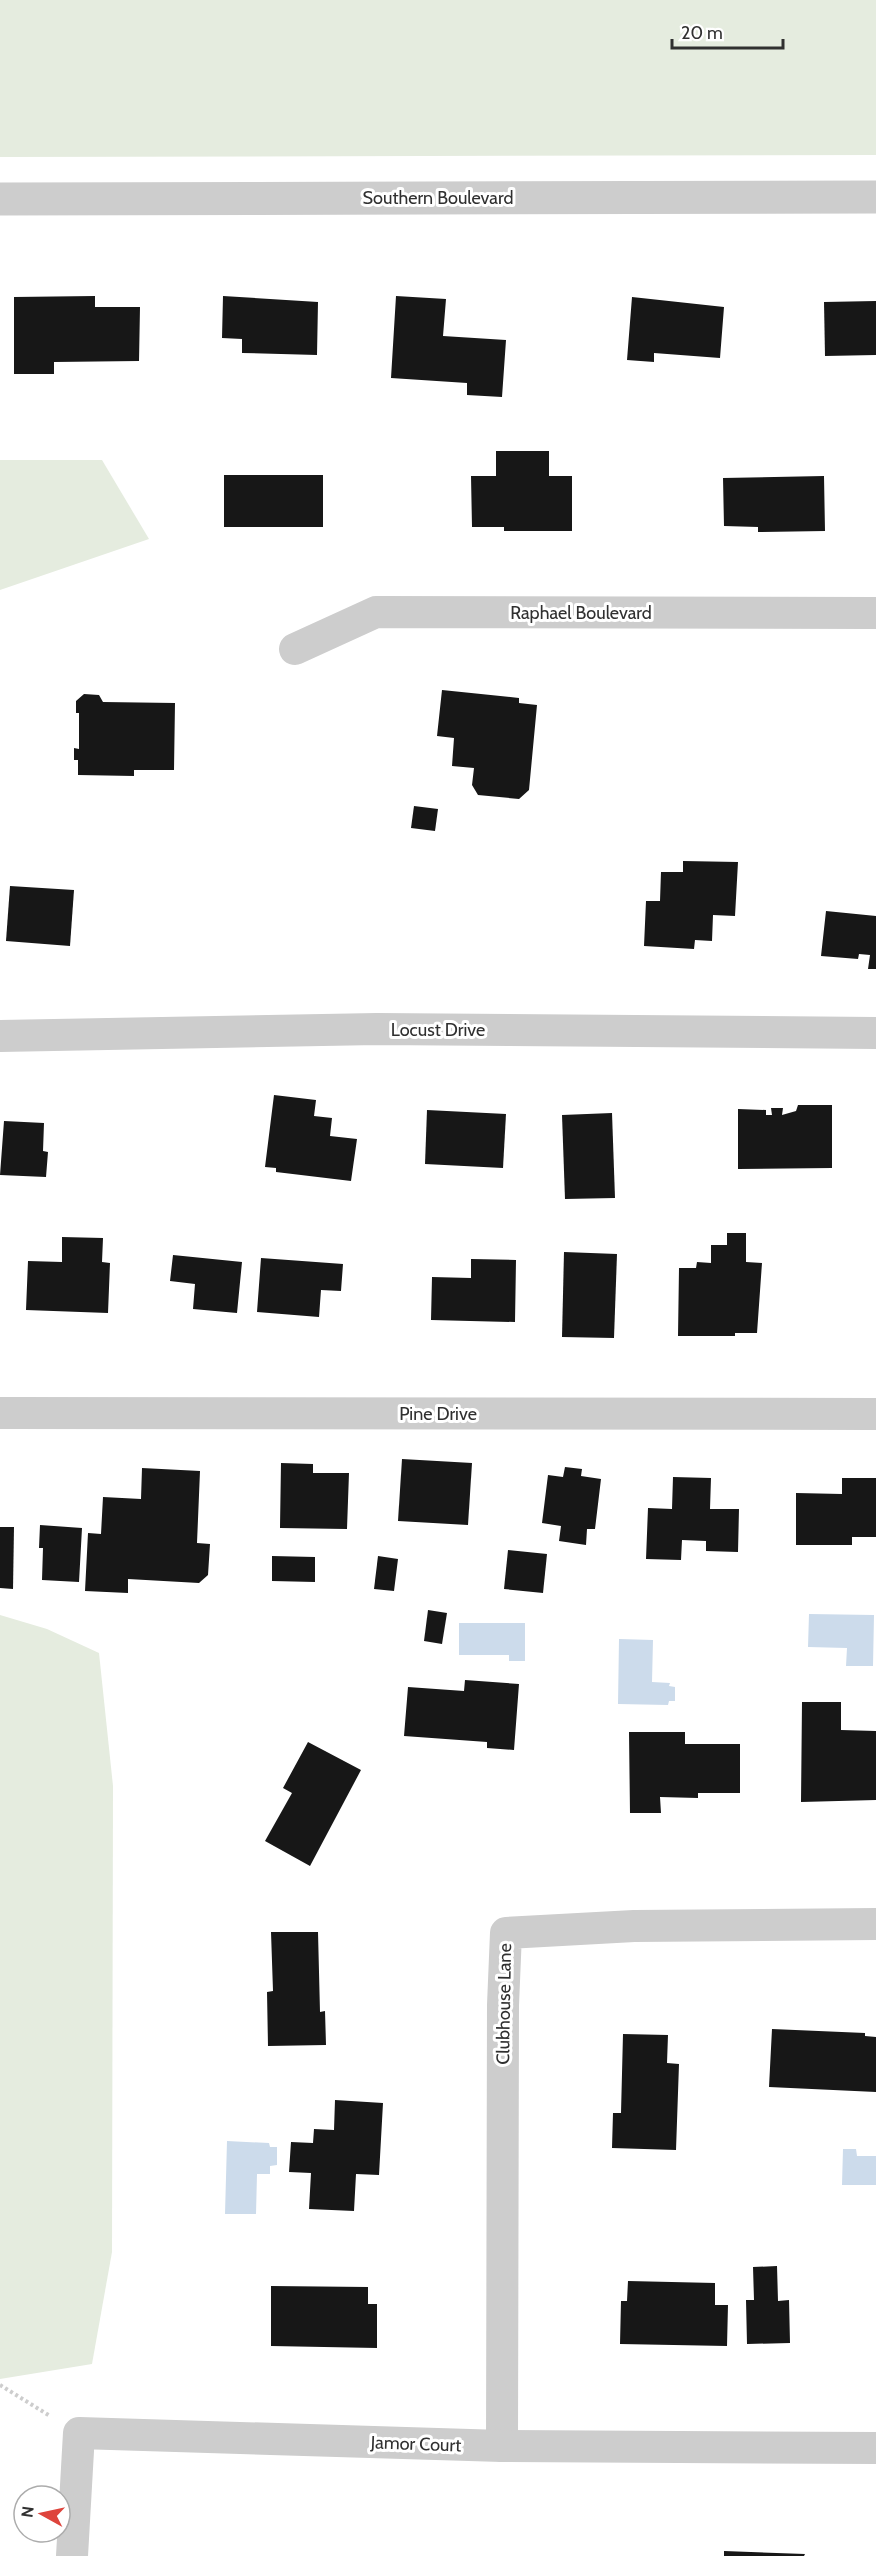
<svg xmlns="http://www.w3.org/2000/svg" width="876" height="2556" font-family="Cabin,sans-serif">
<rect width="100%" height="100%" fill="#fff"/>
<!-- green -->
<g fill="#e5ecdf">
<polygon points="0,0 876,0 876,155 0,157"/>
<polygon points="0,460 102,460 149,539 0,590"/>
<polygon points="0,1615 47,1629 99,1653 113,1786 112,2252 92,2364 0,2379"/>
</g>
<!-- water -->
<g fill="#ccdbeb">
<polygon points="809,1614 874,1615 873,1666 846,1666 847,1648 808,1647"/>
<polygon points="459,1623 525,1623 525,1661 509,1661 509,1655 459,1655"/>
<polygon points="619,1639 653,1640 652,1682 670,1683 669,1686 675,1687 675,1701 669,1701 668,1705 618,1704"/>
<polygon points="227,2141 269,2143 270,2147 277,2147 277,2165 270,2166 270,2174 257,2174 256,2214 225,2214"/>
<polygon points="843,2149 856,2149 857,2156 876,2156 876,2185 842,2185"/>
</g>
<!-- building -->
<g fill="#171717">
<polygon points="95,296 95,307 140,307 139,361 54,362 54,374 14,374 14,297"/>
<polygon points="223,296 318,302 317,355 242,353 242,339 222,338"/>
<polygon points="396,296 446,299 443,336 506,340 502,397 467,395 467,383 391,378"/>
<polygon points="632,297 724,307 720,358 654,353 654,362 627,360"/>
<polygon points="876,301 876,355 825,356 824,302"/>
<polygon points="496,451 549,451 549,476 572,476 572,531 504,531 504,527 472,527 471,476 496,476"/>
<rect x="224" y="475" width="99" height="52"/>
<polygon points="824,476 825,531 758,532 758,527 724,526 723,478"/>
<polygon points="442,690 519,698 519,703 537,705 529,790 519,799 478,795 472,785 474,768 452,766 454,738 437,736"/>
<polygon points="84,694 99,695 103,702 175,703 174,770 134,770 134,776 78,775 78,760 74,760 74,748 79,749 79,713 76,713 76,701"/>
<polygon points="414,806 438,809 435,831 411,828"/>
<polygon points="683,861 738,862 735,916 713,915 712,941 695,940 694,949 644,946 646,901 660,901 661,872 683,872"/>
<polygon points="10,886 74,890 70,946 6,941"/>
<polygon points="826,911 876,916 876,969 868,969 870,955 859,954 858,959 821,956"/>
<polygon points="274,1095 316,1100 314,1116 332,1118 330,1136 357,1139 351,1181 276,1172 276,1168 265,1167"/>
<polygon points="798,1105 832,1105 832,1168 738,1169 738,1109 766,1110 766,1115 772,1115 771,1108 783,1108 782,1115 796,1111"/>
<polygon points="427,1110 506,1114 503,1168 425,1164"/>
<polygon points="612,1113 615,1198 565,1199 562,1115"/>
<polygon points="4,1121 44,1123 43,1151 48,1152 46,1177 0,1175"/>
<polygon points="727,1233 746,1233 746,1262 762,1263 757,1333 735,1333 735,1336 678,1336 679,1268 696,1268 697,1262 711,1263 711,1245 727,1245"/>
<polygon points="62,1237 103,1238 102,1262 110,1263 108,1313 26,1310 28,1261 62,1262"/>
<polygon points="564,1252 617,1254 614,1338 562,1337"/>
<polygon points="173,1255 242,1262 237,1313 193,1309 195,1284 170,1281"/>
<polygon points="261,1258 343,1264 341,1291 321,1290 319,1317 257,1312"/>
<polygon points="471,1259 516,1260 515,1322 431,1320 432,1277 471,1278"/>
<polygon points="402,1459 472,1463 468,1525 398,1521"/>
<polygon points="281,1463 313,1464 313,1473 349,1473 347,1529 280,1528"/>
<polygon points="565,1467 582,1469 581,1476 601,1479 595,1529 587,1529 586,1545 559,1541 561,1526 542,1523 548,1475 563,1477"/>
<polygon points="142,1468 200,1471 197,1543 210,1544 208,1575 199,1583 128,1579 128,1593 85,1591 88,1533 101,1534 103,1497 141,1499"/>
<polygon points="673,1477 711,1478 710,1509 739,1509 738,1552 706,1551 706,1541 682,1540 681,1560 646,1559 648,1508 672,1509"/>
<polygon points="842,1478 876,1478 876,1537 852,1537 852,1545 796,1545 796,1493 842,1494"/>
<polygon points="40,1525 82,1528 79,1582 42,1580 43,1548 39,1548"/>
<polygon points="0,1527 14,1527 13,1589 0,1588"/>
<polygon points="508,1550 547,1554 543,1593 504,1589"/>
<polygon points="272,1556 315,1557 315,1582 272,1581"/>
<polygon points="378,1556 398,1559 394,1591 374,1589"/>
<polygon points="428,1610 447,1613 442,1644 424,1641"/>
<polygon points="465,1680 519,1684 514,1750 487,1748 487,1742 404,1736 408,1687 464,1691"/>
<polygon points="802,1702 841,1702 841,1730 876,1731 876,1800 801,1802"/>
<polygon points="629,1732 685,1732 685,1744 740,1744 740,1793 698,1793 698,1798 660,1797 661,1813 630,1813"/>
<polygon points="308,1742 361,1770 310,1866 265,1841 292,1793 283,1788"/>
<polygon points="271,1932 318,1932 320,2012 325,2011 326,2045 268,2046 267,1992 273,1991"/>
<polygon points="772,2029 865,2033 865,2036 876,2037 876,2092 769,2087"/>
<polygon points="623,2034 668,2035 667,2063 679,2064 676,2150 612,2148 613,2113 621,2113"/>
<polygon points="335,2100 383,2103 379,2175 356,2174 354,2211 309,2209 311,2173 289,2172 291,2142 313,2143 314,2129 334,2130"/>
<polygon points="777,2266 778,2301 789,2300 790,2343 747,2344 746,2300 754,2300 753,2267"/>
<polygon points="628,2281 715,2283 715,2305 728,2305 727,2346 620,2344 621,2301 627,2301"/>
<polygon points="271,2286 368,2287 368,2304 377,2304 377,2348 271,2346"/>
<polygon points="724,2551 805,2554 804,2556 724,2556"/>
</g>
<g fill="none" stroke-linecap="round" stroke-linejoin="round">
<!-- path -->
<polyline stroke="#cdcdcd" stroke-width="4" stroke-dasharray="3 3" stroke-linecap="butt" points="0,2385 50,2416"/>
<!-- minor -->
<g stroke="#cdcdcd" stroke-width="32">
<polyline points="295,649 376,612 876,613"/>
<polyline points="0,1036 377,1029 876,1033"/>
<polyline points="0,1413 876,1414"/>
<polyline points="502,2446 503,2005 506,1933 634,1926 876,1924"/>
<polyline points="72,2556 79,2433 502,2446 876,2448"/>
</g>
<!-- tertiary -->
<polyline stroke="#cdcdcd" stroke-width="33" points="0,199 876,197"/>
</g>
<g text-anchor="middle" stroke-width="6" stroke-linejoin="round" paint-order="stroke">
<!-- street labels -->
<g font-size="18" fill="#303030" stroke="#fff">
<text x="438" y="204">Southern Boulevard</text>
<text x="581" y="619">Raphael Boulevard</text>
<text x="438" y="1036">Locust Drive</text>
<text x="438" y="1420">Pine Drive</text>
<text transform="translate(504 2004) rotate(-89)" y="6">Clubhouse Lane</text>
<text transform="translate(416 2444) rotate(2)" y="6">Jamor Court</text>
</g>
</g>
<!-- north arrow -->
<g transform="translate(42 2514) rotate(278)"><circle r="28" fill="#ffffff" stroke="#acacac" stroke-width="1.5"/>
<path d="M0-4.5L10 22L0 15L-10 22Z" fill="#de443c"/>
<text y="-9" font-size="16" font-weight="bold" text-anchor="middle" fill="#303030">N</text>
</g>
<!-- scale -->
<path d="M672 39v9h111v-9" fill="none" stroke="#303030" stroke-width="3"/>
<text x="681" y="39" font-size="18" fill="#303030" stroke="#ffffff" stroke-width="4.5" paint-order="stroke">20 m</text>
</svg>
